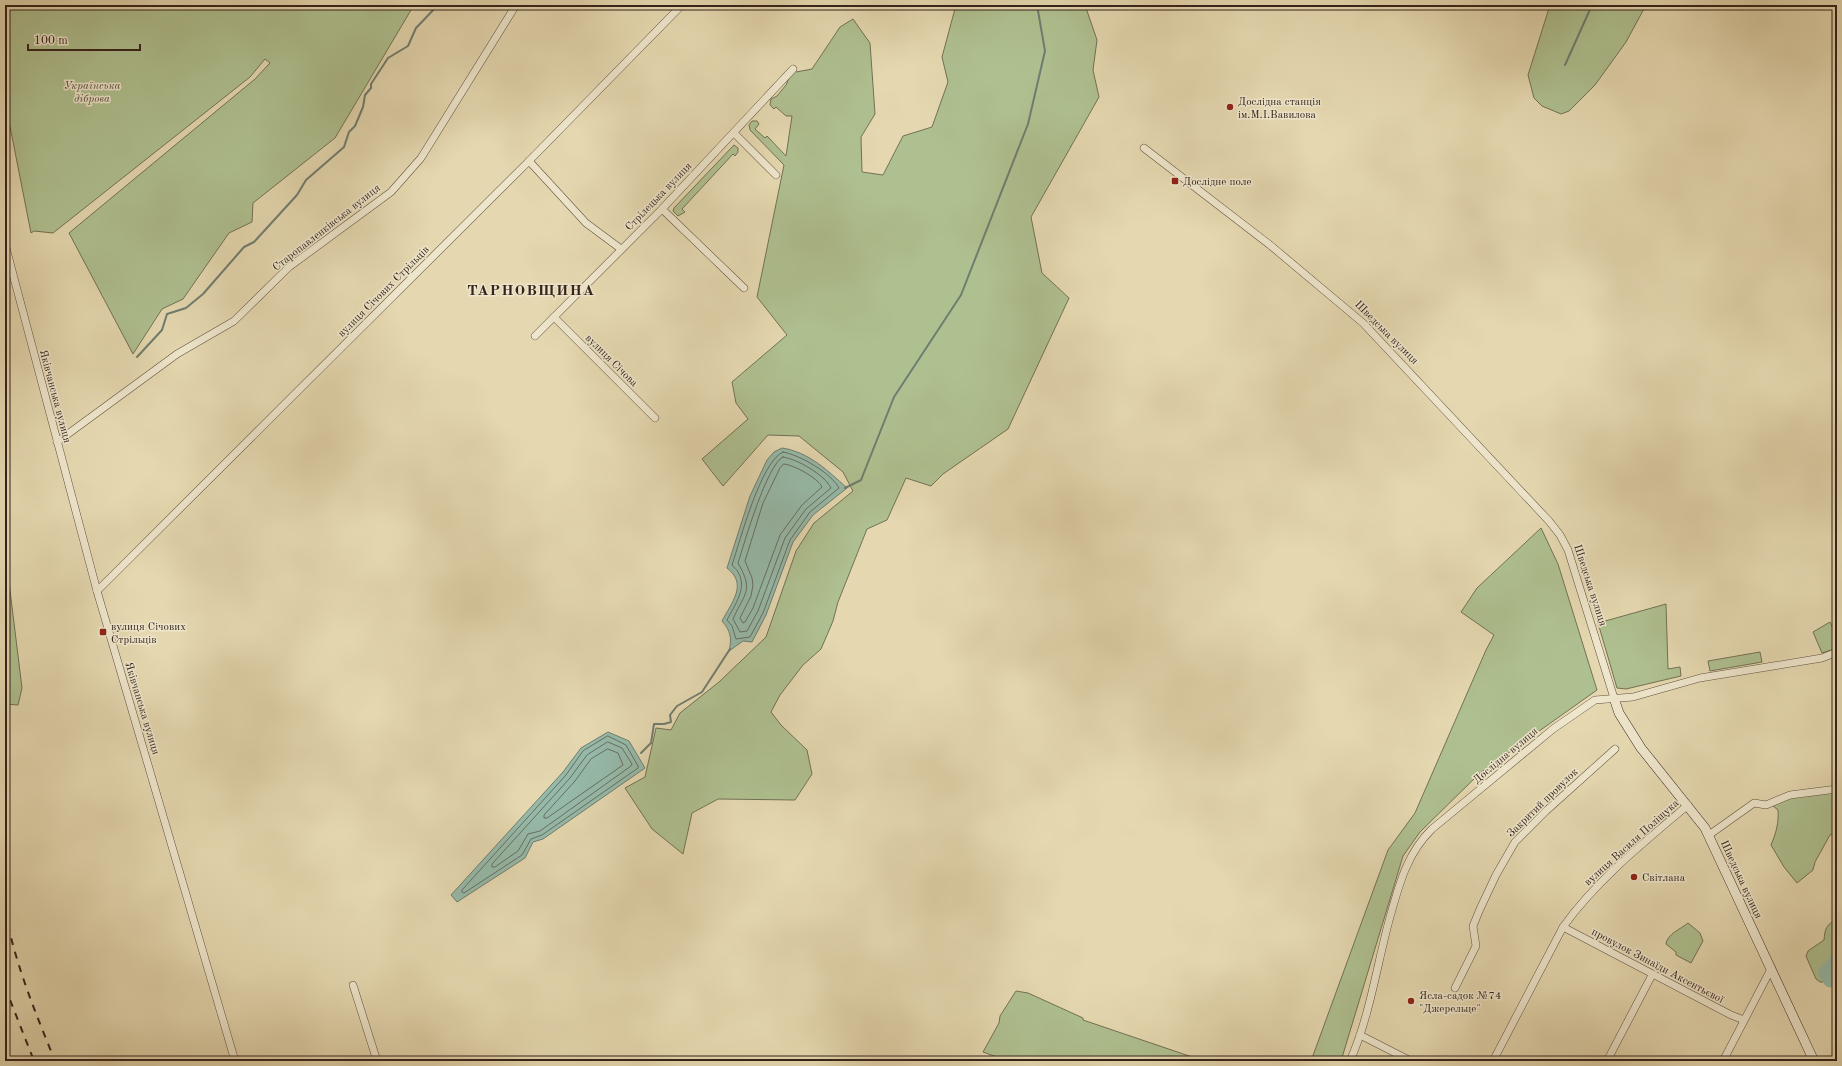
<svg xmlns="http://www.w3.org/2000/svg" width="1842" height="1066" font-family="'Old Standard TT',serif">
<rect width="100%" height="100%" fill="#e5d8b0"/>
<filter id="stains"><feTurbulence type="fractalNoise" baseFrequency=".005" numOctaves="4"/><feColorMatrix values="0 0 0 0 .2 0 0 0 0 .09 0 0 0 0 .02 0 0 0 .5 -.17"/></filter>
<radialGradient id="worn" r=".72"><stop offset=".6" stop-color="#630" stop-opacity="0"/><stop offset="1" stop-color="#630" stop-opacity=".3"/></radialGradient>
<!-- green -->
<g fill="#afc090" stroke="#727155">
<polygon points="5,5 414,5 335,138 253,203 252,222 229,233 183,299 162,309 133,354 69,233 255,79 270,63 265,59 250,77 53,233 34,231 31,233 5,101"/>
<polygon points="956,5 1085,5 1097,40 1093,70 1099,97 1031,217 1042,273 1069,298 1008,429 943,474 931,486 906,478 887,520 867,529 838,602 833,621 821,649 803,665 780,695 771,712 781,725 807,750 812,774 795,800 718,799 692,813 683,854 652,829 625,788 645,777 656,728 671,730 680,713 719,682 766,637 796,551 814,523 853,491 843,472 799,436 768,435 723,486 702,459 748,419 736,403 732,382 787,335 757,297 784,165 750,130 749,125 752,121 757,121 759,124 755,129 765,138 767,136 786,156 792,116 786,116 776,107 774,109 770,105 771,99 777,96 786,85 793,69 796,72 812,69 840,27 853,19 870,43 875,114 861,137 862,172 883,175 903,136 932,127 948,82 942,57"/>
<polygon points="1550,5 1646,5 1626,42 1595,85 1569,111 1561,114 1542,106 1534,98 1528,75"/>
<polygon points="734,145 738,148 738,152 735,156 733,154 682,209 685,212 678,216 673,211 674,208"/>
<polygon points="1541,528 1558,564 1597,690 1480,773 1420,832 1403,856 1341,1061 1311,1061 1388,850 1415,813 1486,650 1494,635 1461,612 1477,588"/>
<polygon points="5,550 22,688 18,705 5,704"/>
<polygon points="1666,604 1668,669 1680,667 1681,676 1626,689 1617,688 1598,623"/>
<polygon points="1830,622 1837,637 1837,648 1822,653 1813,632"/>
<polygon points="1760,652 1762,662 1710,671 1708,661"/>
<path d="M1837 790V832L1830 835 1815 862 1813 870 1797 883 1784 867 1771 845C1776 833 1779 823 1778 810L1772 805 1784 798Z"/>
<path d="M1837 920V948L1823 972V982H1820L1816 979 1806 956 1808 951 1824 940C1825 929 1826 924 1837 920Z"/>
<path d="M1688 923 1700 933 1703 941 1691 963 1676 955V952L1666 944C1667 934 1681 929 1688 923Z"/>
<polygon points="1016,991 1028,993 1083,1018 1083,1020 1204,1061 1008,1061 983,1052 999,1023 1000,1016"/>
</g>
<!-- water -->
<g fill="#96baaa" stroke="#6f7d70">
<path d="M782 448C809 452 828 471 847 488L813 515 793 542 766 615 752 642 743 641 729 651C732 639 731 631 722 621 732 602 748 584 727 568L750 496 767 460 774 452Z"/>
<polygon points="608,732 629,741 645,768 543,839 533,842 525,858 457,902 451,895 563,772 581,748"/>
</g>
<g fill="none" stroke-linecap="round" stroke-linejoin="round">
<!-- shore -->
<g stroke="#666e62" stroke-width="1">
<path d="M783 452C800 455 831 473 839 488L810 512 790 540 763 613 750 637 736 639 732 626 727 620C734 606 748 588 738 572 737 569 734 568 732 565 740 541 761 461 783 452Z"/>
<path d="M783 457C797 459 825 475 831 488L806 509 785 538 758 611 747 631 740 632 733 619C745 592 754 591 738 563 744 544 767 464 783 457Z"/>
<path d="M784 464C794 465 818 478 822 487L802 505 780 535 753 608 745 622 743 623 740 618 751 596 753 585 752 578 745 561 763 503 780 468Z"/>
<polygon points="608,736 626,745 638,766 638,768 542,835 531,839 522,855 464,893 462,892 462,890 566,775 583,751"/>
<polygon points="608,742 622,748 632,764 631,766 540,831 528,834 518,851 495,867 492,867 492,864 570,778 587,755"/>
<polygon points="608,749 618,753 623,765 547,818 544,818 544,815 575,781 591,759"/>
</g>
<!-- stream -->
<g stroke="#6f7d70" stroke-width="2">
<polyline points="1565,65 1592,5"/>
<polyline points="137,357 162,330 167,314 186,308 203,294 244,247 254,242 297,195 306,180 344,147 349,132 355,126 363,107 365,95 371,88 371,84 388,58 408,46 416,28 438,5"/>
<polyline points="845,488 861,480 894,397 961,295 1028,124 1045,51 1037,5"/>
<polyline points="641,753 651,743 654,724 664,724 671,722 670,715 677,706 702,692 730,649"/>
</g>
<!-- river -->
<polyline stroke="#96baaa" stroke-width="13" points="1830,981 1825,973 1826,971 1833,964 1837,956"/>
<!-- street casing -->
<g stroke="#615040" stroke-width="8">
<g id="street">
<polyline points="734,133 776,175"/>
<polyline points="1144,148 1270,245 1363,323 1549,521 1560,535 1568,550 1614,698"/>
<polyline points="529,161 586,223 621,249"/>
<polyline points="662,209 744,288"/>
<polyline points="5,244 97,591 235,1061"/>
<polyline points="554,317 655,418"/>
<polyline points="535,336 662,209 793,69"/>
<polyline points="57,442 177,354 234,321 289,267 391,192 421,158 516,5"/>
<polyline points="97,591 529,161 682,5"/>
<polyline points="1709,835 1754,803 1766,805 1790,795 1837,789"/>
<polyline points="1563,927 1731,1015 1744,1020"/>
<polyline points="353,985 377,1061"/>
<polyline points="1455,988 1476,946 1473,926 1480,909 1496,875 1515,842 1546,811 1615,749"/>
<polyline points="1360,1035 1411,1061"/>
<path d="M1350 1061C1370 1016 1377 964 1390 917 1399 885 1407 853 1432 829L1553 729 1595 700 1633 697 1700 678 1822 658 1837 652"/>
<path d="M1493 1061 1563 927C1597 880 1643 843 1688 805"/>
<polyline points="1607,1061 1652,975"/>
<polyline points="1723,1061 1771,969"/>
</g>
</g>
<!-- secondary casing -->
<g stroke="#35221a" stroke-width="10">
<polyline id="secondary" points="1614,698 1619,713 1641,748 1705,828 1814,1061"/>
</g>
<!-- street -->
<use href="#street" stroke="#eee6cc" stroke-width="7"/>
<!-- secondary -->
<use href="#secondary" stroke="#eee6cc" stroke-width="9"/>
<!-- rail -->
<g stroke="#35221a" stroke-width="2" stroke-dasharray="7 7" stroke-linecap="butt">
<path d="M5 911C15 963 35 1012 55 1061"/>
<polyline points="5,987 34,1061"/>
</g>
</g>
<!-- markers -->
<g fill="#8f2418" stroke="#eee6cc" stroke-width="1.5">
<circle cx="1230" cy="107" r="4"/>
<rect x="1171" y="177" width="8" height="8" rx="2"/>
<rect x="99" y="628" width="8" height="8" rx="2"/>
<circle cx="1634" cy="877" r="4"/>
<circle cx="1411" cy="1001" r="4"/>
</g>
<g text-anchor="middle" stroke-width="3" stroke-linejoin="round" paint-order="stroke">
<!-- park labels -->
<g font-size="11" font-style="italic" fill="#544a38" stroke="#eee6cc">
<text x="92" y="89">Українська<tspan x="92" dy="13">діброва</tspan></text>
</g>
<!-- poi labels -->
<g font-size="11" fill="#35221a" stroke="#eee6cc" text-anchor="start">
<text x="1238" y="105">Дослідна станція<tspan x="1238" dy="13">ім.М.І.Вавилова</tspan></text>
<text x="1183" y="185">Дослідне поле</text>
<text x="111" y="630">вулиця Січових<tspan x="111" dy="13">Стрільців</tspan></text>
<text x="1642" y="881">Світлана</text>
<text x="1419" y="999">Ясла-садок №74<tspan x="1419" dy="13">"Джерельце"</tspan></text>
</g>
<!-- street labels -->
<g font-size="11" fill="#35221a" stroke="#eee6cc">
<text transform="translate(658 196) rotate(-46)" y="4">Стрілецька вулиця</text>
<text transform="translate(326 227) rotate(-38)" y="4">Старопавленківська вулиця</text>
<text transform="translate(383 291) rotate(-45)" y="4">вулиця Січових Стрільців</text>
<text transform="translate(1387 332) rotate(45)" y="4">Шведська вулиця</text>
<text transform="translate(612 360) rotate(45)" y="4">вулиця Січова</text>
<text transform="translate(56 396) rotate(75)" y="4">Яківчанська вулиця</text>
<text transform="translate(1591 585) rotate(72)" y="4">Шведська вулиця</text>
<text transform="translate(143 708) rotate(73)" y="4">Яківчанська вулиця</text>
<text transform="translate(1505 755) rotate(-40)" y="4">Дослідна вулиця</text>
<text transform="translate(1542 802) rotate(-44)" y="4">Закритий провулок</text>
<text transform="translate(1631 842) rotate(-42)" y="4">вулиця Василя Поліщука</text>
<text transform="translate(1742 879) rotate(65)" y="4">Шведська вулиця</text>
<text transform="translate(1658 965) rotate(28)" y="4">провулок Зинаїди Аксентьєвої</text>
</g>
<!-- district labels -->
<g font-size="15" font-weight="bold" letter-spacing="1" fill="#35221a" stroke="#eee6cc">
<text x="531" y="295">ТАРНОВЩИНА</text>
</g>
</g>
<!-- margin -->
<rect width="1842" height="1066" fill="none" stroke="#e5d8b0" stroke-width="20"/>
<rect x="6" y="6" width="1830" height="1054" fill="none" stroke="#35221a" stroke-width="2"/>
<rect x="10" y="10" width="1822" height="1046" fill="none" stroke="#35221a"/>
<!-- scale -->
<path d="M28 44v6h112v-6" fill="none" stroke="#35221a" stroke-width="2"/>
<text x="34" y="44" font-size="12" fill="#35221a" stroke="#eee6cc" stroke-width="3" paint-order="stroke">100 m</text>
<rect width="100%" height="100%" filter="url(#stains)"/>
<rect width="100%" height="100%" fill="url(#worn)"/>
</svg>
